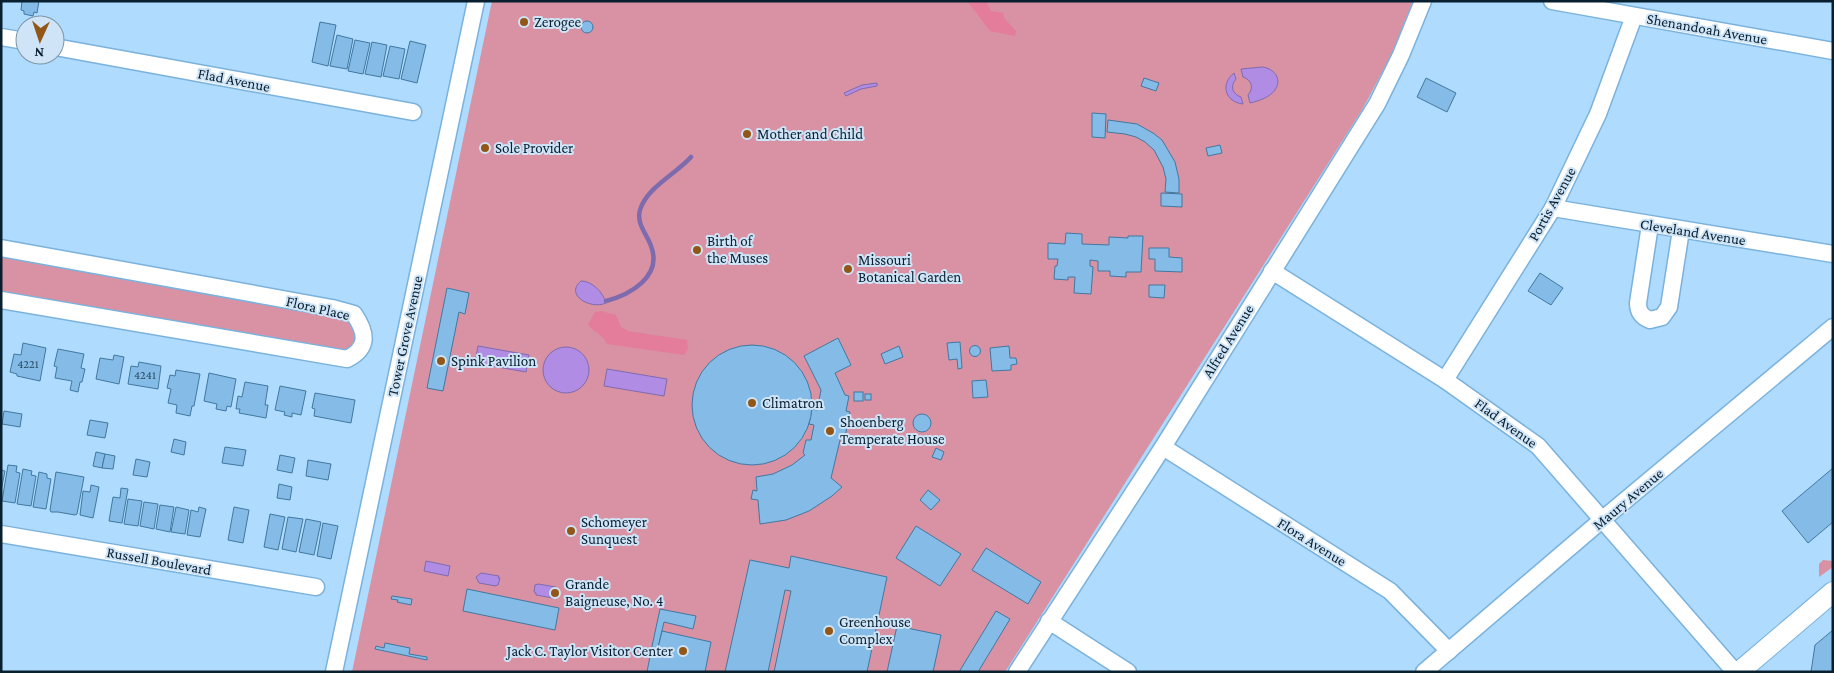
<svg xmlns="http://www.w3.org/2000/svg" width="1834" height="673" font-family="'Crimson Pro',serif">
<rect width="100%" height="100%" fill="#aedbfe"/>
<!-- green -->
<g fill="#d892a4">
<polygon points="492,1 1413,1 1393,52 1362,110 1005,672 352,672"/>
<polygon points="1,248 354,314 357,354 1,300"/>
<polygon points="1823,560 1833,561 1833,567 1819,577 1819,564"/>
</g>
<!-- forest -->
<g fill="#e47d9b">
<polygon points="967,1 986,1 991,11 1003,13 1004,18 1016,31 1015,36 990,31"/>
<path d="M601 311 616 315 621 327 628 331 687 340 688 349 684 355 607 344C603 334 592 332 588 324L595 312Z"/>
</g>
<!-- water -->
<g fill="#b18ce5" stroke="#7e6bae">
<path d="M1262 67C1273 68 1283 78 1275 90 1270 97 1259 101 1250 103L1248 95C1254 88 1252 80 1243 77L1241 69Z"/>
<path d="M1234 73 1236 79C1230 86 1232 94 1241 97L1243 104C1225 102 1220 84 1234 73Z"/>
<polygon points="877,83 877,86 861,89 846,96 844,93 862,85"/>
<path d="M581 281C592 281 603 292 606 303 591 310 564 295 581 281Z"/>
<polygon points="478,346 529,355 526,372 475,363"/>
<circle cx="566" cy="370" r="23"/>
<polygon points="607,369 667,379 664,396 604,386"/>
<polygon points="426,561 450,566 448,576 424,571"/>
<polygon points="481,573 499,576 498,578 500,578 498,585 497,585 496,586 479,583 476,577"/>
<polygon points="538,584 556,587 555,590 559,594 553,598 536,595 536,593 534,592 535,585"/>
</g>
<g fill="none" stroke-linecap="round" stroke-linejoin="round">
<!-- stream -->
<path stroke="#7e6bae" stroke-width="4.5" d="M606 301C629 295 663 277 651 246 647 234 636 224 640 210 647 187 676 174 691 157"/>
</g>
<!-- building -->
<g fill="#84bce7" stroke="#4178a0">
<polygon points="22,1 39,1 37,13 34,12 33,16 24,14 24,11 21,10"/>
<circle cx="587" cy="27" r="6"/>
<polygon points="320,22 336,25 328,66 312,62"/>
<polygon points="337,35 353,39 347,69 330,66"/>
<polygon points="355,40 370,43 363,74 348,71"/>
<polygon points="410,41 426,45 417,83 401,79"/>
<polygon points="372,42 387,45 381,77 365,74"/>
<polygon points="390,46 405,49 399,79 383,76"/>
<polygon points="1144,78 1159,83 1156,91 1141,86"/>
<polygon points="1426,78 1456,93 1447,112 1417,97"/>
<polygon points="1092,113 1106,114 1105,138 1092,137"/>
<polygon points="1108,120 1137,124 1153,133 1162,140 1175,162 1179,179 1179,193 1165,192 1166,179 1163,167 1154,150 1145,142 1136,137 1125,134 1107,132"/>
<polygon points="1220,145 1222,153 1208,156 1206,148"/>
<polygon points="1161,193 1182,194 1182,207 1161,206"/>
<polygon points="1066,233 1082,234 1082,244 1109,245 1109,237 1128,238 1128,236 1143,236 1141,272 1126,272 1126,277 1110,276 1110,271 1098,271 1098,261 1090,260 1090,266 1093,267 1091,294 1074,293 1075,277 1068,277 1068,280 1054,279 1055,266 1057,266 1058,259 1048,259 1048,243 1065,244"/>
<polygon points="1149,248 1169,248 1169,257 1182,258 1182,272 1155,271 1155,259 1149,259"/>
<polygon points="1540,273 1563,288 1551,305 1528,291"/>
<polygon points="1149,285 1165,285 1164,298 1149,297"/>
<polygon points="447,288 469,293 465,314 459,312 443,391 427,388"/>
<polygon points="838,338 851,365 835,373 845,395 849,396 846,411 850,412 845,437 841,436 831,478 842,487 832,496 809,511 786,520 760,524 758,500 751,499 753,490 757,491 756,477 773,474 792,465 805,455 803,453 806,440 811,440 814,425 809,424 812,409 817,410 821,390 804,356"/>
<polygon points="960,342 962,368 958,369 957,359 949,360 947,343"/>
<polygon points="23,343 46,348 40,381 17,376 17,374 10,372 14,354 21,355"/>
<circle cx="752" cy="405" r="60"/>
<circle cx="975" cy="351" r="5.5"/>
<polygon points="899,346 903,357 885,364 881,354"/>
<polygon points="1009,346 1010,358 1016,358 1017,364 1011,365 1011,370 992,371 990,348"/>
<polygon points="58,349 84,354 81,368 85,369 82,382 80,382 78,392 70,390 72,381 55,378 57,367 54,366"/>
<polygon points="114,355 124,357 119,384 96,379 100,358 113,360"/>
<polygon points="139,362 161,366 158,389 128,384 131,366 138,367"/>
<polygon points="176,370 200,374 194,406 192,406 190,416 176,413 177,405 168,403 171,389 167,388 170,375 175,376"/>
<polygon points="209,373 236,379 231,407 227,406 226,411 216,409 217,404 204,401"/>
<polygon points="986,380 988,397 973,398 972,381"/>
<polygon points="245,382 268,386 265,405 268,405 266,418 239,413 240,409 236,409 238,396 242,397"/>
<polygon points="280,386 306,391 301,415 292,413 292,417 284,415 285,412 275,410"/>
<rect x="854" y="392" width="9" height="9"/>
<polygon points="315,393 355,400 351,423 314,416 315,409 312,408"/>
<rect x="865" y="394" width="6" height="6"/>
<polygon points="4,411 22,414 20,427 2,424"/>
<circle cx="922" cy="423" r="9"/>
<polygon points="90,420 108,423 105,438 87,435"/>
<polygon points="174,439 186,442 184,455 171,452"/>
<polygon points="225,447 246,450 243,466 222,463"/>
<polygon points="936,448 944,452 941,460 932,457"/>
<polygon points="96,452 105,454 102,468 93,466"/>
<polygon points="105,454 115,456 113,469 102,468"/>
<polygon points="280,455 295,458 292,473 277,470"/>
<polygon points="136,459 150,462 147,477 133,475"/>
<polygon points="308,460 331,464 328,480 306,476"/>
<polygon points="8,465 17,466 16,472 20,473 15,503 2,501"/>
<polygon points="1833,468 1833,522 1808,543 1782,511"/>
<polygon points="23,469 32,471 31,475 36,476 31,506 17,504"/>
<polygon points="1,470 5,471 1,491"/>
<polygon points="39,472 47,474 47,478 51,479 46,509 33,507"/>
<polygon points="56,472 84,477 77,514 75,515 58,512 51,512 50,510"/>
<polygon points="279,484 292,487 290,500 277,498"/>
<polygon points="91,485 99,487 93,518 80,515 83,491 90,492"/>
<polygon points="121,488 128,489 122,523 109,521 113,497 120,498"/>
<polygon points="928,490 940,500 931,510 920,500"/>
<polygon points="128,499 142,501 138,526 124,524"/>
<polygon points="144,502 158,504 154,529 140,526"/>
<polygon points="160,505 174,507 170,532 156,529"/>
<polygon points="176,507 189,510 185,534 171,532"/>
<polygon points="199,507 206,509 200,537 187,535 191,510 198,512"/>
<polygon points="234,507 249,510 243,543 228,540"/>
<polygon points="270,514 285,517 278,550 264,547"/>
<polygon points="288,517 303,519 296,552 282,549"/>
<polygon points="306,519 321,522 314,555 299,552"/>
<polygon points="323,523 338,526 331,559 317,556"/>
<polygon points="916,526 961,554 940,586 896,558"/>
<polygon points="986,548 1041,582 1028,604 972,570"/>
<polygon points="791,556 887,577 867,672 774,672 791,591 785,590 768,672 725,672 750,560 789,568"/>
<polygon points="467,589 559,608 555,630 463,611"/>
<polygon points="392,596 412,599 411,605 397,602 398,600 391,599"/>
<polygon points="660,609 696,616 693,629 664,622 657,652 651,651"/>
<polygon points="996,611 1010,619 978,672 959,672"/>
<polygon points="897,626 941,635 933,672 887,672"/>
<polygon points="1833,630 1833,672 1811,672 1815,645"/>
<polygon points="662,631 711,642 705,672 647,672 651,651 657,652"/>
<polygon points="385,643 410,648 409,654 427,657 427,660 375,649 376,646 384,648"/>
</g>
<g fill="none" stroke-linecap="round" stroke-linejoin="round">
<!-- minor casing -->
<g stroke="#7ab2dd" stroke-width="19">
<g id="minor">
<polyline points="1552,1 1833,51"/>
<polyline points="1,37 25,41"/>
<polyline points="55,47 413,112"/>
<polyline points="1553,208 1833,254"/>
<path d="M1650 225 1638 303C1638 312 1642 317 1650 320L1662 317 1669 307 1681 230"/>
<path d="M1 248 332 308 354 314C367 333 369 348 347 359L1 300"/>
<polyline points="1272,271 1445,380 1538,446 1735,672"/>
<polyline points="1445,380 1553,208 1598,114 1634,16"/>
<polyline points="1163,447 1390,591 1449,651"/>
<polyline points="1,534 316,587"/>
<polyline points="1049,621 1128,672"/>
<polyline points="334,672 476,1"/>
<polyline points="1017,672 1163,447 1377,104 1401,55 1423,1"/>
<polyline points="1424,672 1603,519 1833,327"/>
</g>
</g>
<!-- major casing -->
<g stroke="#7ab2dd" stroke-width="22">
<polyline id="major" points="1739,672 1833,592"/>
</g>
<!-- minor -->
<use href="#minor" stroke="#fff" stroke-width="16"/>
<!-- major -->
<use href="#major" stroke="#fff" stroke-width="20"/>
</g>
<!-- markers -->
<g fill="#925616" stroke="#cfe5f7" stroke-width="2">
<circle cx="524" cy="22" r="5"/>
<circle cx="747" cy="134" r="5"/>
<circle cx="485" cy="148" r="5"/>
<circle cx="697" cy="250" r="5"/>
<circle cx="848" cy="269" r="5"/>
<circle cx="441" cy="361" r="5"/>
<circle cx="752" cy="403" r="5"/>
<circle cx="830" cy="431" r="5"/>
<circle cx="571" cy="531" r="5"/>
<circle cx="555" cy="593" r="5"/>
<circle cx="829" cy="631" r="5"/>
<circle cx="683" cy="651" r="5"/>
</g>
<g text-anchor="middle" stroke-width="4" stroke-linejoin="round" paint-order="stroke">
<!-- number labels -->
<g font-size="12" fill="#27465d">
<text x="28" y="368">4221</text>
<text x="145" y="379">4241</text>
</g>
<!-- poi labels -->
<g font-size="15" fill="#081f2f" stroke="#cfe5f7" text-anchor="start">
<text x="534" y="27">Zerogee</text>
<text x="757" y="139">Mother and Child</text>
<text x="495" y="153">Sole Provider</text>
<text x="707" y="246">Birth of<tspan x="707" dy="17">the Muses</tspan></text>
<text x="858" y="265">Missouri<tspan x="858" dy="17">Botanical Garden</tspan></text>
<text x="451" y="366">Spink Pavilion</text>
<text x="762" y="408">Climatron</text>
<text x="840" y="427">Shoenberg<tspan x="840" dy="17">Temperate House</tspan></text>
<text x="581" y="527">Schomeyer<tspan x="581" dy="17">Sunquest</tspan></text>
<text x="565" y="589">Grande<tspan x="565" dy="17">Baigneuse, No. 4</tspan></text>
<text x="839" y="627">Greenhouse<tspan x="839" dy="17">Complex</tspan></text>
<text x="673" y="656" text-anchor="end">Jack C. Taylor Visitor Center</text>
</g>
<!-- street labels -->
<g font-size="15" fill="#081f2f" stroke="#cfe5f7">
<text transform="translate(1707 29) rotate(10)" y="5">Shenandoah Avenue</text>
<text transform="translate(234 80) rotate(11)" y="5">Flad Avenue</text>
<text transform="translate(1552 204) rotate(-61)" y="5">Portis Avenue</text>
<text transform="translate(1693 232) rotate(9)" y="5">Cleveland Avenue</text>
<text transform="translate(318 308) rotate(13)" y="5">Flora Place</text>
<text transform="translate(405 336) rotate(-78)" y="5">Tower Grove Avenue</text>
<text transform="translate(1228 341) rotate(-58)" y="5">Alfred Avenue</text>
<text transform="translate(1506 423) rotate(36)" y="5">Flad Avenue</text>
<text transform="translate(1628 499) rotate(-40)" y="5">Maury Avenue</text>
<text transform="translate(1312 542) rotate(32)" y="5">Flora Avenue</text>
<text transform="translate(159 561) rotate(10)" y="5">Russell Boulevard</text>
</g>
</g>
<!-- border -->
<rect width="1834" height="673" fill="none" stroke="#081f2f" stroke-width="5"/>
<!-- north arrow -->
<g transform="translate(40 40) rotate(183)"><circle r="24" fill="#cfe5f7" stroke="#7f96a7"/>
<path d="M0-4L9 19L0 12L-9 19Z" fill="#925616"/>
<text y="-8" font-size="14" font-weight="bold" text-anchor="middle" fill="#081f2f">N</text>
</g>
</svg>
